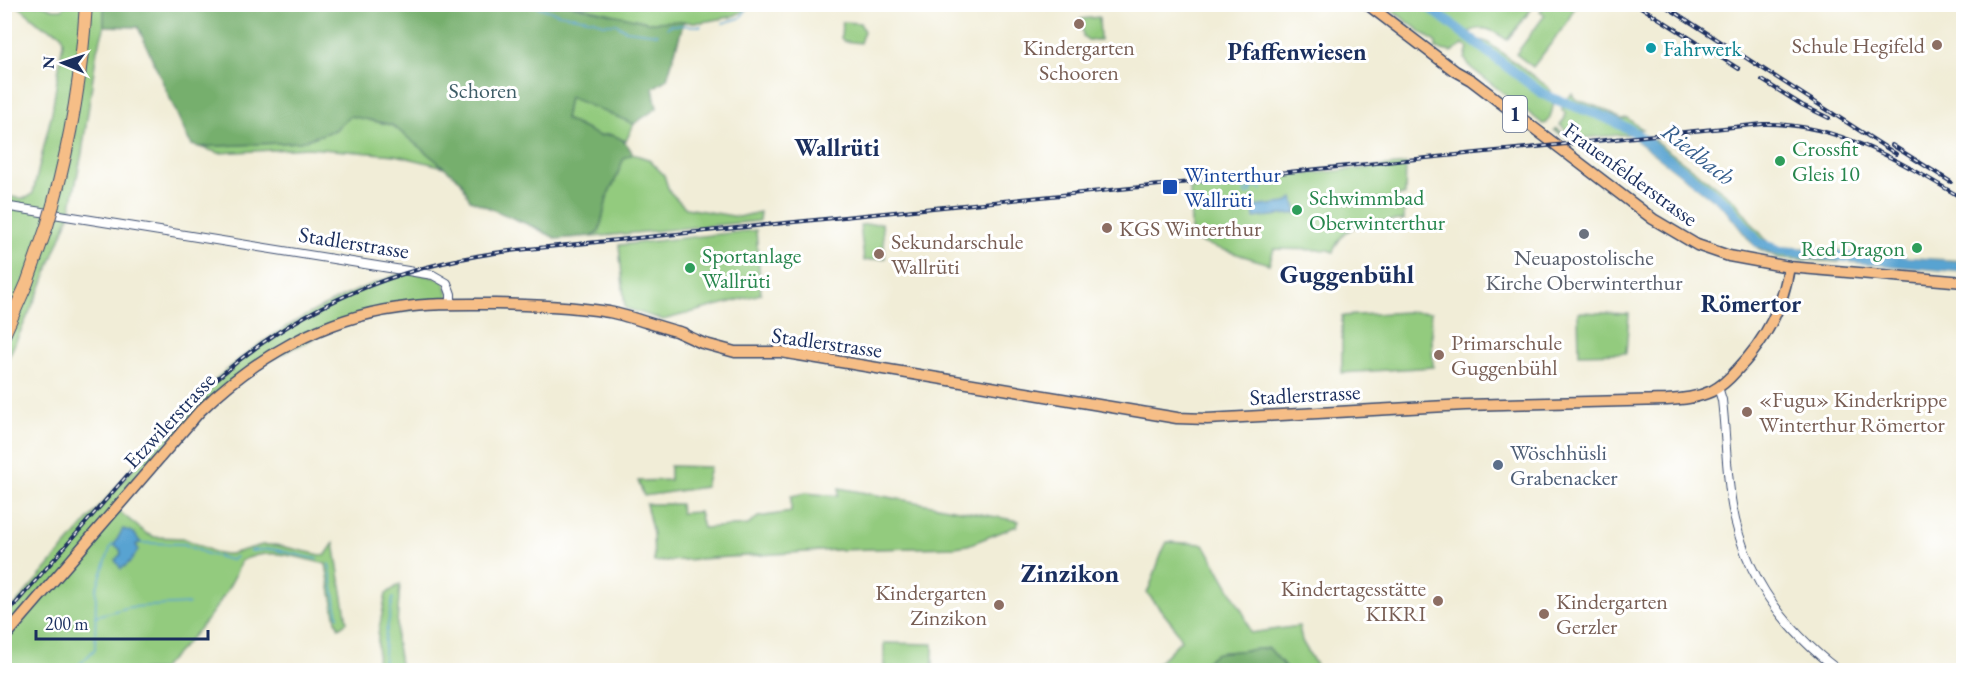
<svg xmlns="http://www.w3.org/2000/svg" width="1968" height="675" font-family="'EB Garamond',serif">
<rect width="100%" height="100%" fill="#fff"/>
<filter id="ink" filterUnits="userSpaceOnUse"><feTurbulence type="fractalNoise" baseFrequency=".0167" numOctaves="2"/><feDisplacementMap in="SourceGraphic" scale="12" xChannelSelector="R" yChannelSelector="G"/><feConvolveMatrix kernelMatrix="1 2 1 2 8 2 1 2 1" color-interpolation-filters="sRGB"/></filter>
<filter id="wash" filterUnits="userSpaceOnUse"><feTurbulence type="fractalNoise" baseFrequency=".008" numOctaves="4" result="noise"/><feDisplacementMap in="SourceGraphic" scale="24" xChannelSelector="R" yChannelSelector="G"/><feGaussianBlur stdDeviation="1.35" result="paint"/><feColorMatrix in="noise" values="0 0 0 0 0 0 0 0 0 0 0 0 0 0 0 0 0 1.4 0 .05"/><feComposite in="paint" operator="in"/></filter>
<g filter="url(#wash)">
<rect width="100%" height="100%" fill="#f1edd7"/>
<!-- green -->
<g fill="#93cb7e" stroke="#577d6e" stroke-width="1.5">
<path d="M17 5H43L53 9H62L66 5H104V29L97 50 82 153 69 216 42 285 4 367 5 284 9 272 5 270V196C15 197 26 202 33 193L52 112 63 42 62 36 58 32 41 25Z"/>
<polygon points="567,5 747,5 742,12 731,17 702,22 648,22"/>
<path d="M1385 5H1532L1534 6 1507 40C1493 31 1485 24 1469 32L1479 40 1487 42 1548 87C1556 99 1554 110 1547 123L1543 124 1470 67 1465 59 1468 48 1463 45 1452 52 1436 49V43Z"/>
<polygon points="1545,5 1576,5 1566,24 1533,67 1516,54 1545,15 1540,11"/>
<polygon points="1099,17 1100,40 1088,40 1083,36 1081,19"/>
<polygon points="842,22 860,23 864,31 860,43 844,41 841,38"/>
<polygon points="1572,94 1575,99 1603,109 1621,119 1627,118 1642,129 1625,131 1633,134 1570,139 1554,130 1556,128 1564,134 1567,131 1560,125 1565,118 1565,112 1562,110 1563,102"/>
<polygon points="569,96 634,124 626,141 609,134 599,136 565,119"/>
<polygon points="351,116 392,125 444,167 396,155 308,148 219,153 199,147 300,142 335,130"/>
<polygon points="1654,140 1735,201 1755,227 1768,242 1781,247 1840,250 1839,262 1779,258 1758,248 1750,241 1724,208 1637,141"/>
<polygon points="633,154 648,159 664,175 669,191 686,208 739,217 760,212 759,221 592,237 600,229 608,194 614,183 624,157"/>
<path d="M1406 164 1405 195 1397 196 1398 202H1404V220C1374 221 1345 220 1333 252L1328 250 1274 249 1269 264 1195 241 1191 233 1190 188H1194V185Z"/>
<polygon points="882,223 885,258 864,261 860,225"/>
<polygon points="756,230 761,294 663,320 625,308 619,245"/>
<polygon points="1853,254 1963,261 1963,272 1851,262 1851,255"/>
<path d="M409 271 444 280 451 304 352 319 240 375 115 508 147 534 155 537 183 538 218 554H230L262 545H276L325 556 334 543 347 622 339 628 336 621 326 564C296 558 271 546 241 561 226 603 192 639 160 670H5V599L14 606C53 561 91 516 130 472 164 433 197 393 237 361 289 321 346 291 409 271Z"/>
<polygon points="1406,312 1431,312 1433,367 1342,373 1342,316"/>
<polygon points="1578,312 1629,314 1626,353 1579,354"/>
<polygon points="670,466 710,467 705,487 644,496 638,481 670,480"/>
<polygon points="839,488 1019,521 1017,526 968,545 955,547 836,550 654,562 653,534 646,504 680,504 681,513 699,512 703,528 748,525 758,517 791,512 791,496 806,493 838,496"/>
<path d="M1167 542 1204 544 1245 616 1250 633 1299 626 1302 641 1319 670H1288L1269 648 1217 653 1193 670H1151L1181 640 1173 625 1147 593C1155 576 1158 558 1167 542Z"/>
<polygon points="400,584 396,639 401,670 377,670 378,634 386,594"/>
<polygon points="884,643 933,644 933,669 884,668"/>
</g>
<!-- forest -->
<g fill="#76af6d" stroke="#486f66" stroke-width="1.5">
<path d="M567 4 648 22 684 21 667 79 653 88 657 108 634 124 569 97 565 119 599 136C616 132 625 139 633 154L624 158 614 183 608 194 599 232 592 236 557 239 534 227 470 200 461 181 392 125 351 116 335 130 300 142 199 147 192 145 188 139 138 27 104 26V5Z"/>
<polygon points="1269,648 1288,670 1193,670 1217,653"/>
</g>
<!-- water -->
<g fill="#59a3d1" stroke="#3a6998" stroke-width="1.5">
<polygon points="1293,198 1297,213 1254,218 1253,207 1286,203"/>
<path d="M123 529 134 533 141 543 136 544 138 550C134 558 129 564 121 569L115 560 121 554 120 549 114 545Z"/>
</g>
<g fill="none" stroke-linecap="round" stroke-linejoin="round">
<!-- stream -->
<g stroke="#59a3d1" stroke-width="1.5">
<polyline points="530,4 559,14 594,20 603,24 616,24 626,30 658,34"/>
<polyline points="723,23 740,18 751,4"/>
<polyline points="667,28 670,25 701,26"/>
<path d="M1252 193 1246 195 1244 192 1245 191C1254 190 1249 187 1254 182L1258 184V186L1256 187C1253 187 1252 186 1250 186L1248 190C1249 191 1250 191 1251 191 1253 189 1253 187 1253 185L1256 184C1259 185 1260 187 1262 190"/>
<polyline points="141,543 184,544 207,554 231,560 236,557"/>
<polyline points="250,551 272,549 317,559"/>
<polyline points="329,564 338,617"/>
<polyline points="95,616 130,607 189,604"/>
<polyline points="74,670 95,649 96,590 111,546 114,546 112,544"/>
<polyline points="383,670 385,639 393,598"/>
</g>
<!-- river -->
<polyline stroke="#59a3d1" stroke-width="10" points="1425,4 1539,91 1549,97 1602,116 1631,130 1728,205 1758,242 1779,251 1964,267"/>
</g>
</g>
<g filter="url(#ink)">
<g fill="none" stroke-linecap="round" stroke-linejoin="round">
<!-- minor casing -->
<g stroke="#3b4c70" stroke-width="10">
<g id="minor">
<polyline points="4,206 433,275 447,283 451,294 451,304"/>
<path d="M1718 387 1722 400C1726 435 1726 470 1732 505 1744 575 1783 628 1838 670"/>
</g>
</g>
<!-- major casing -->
<g stroke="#3b4c70" stroke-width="13">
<g id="major">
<polyline points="1367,4 1455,71 1471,80 1653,219 1697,245 1729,256 1789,267 1964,282"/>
<path d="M678 332 702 343 735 352H781L1177 418 1207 419 1465 405 1667 400C1682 399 1697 398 1712 391 1722 386 1730 378 1737 370 1765 341 1783 308 1789 267"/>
<path d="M4 638 200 411C254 358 324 318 399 308 431 303 463 304 495 304 533 305 571 306 609 312 634 317 658 327 683 333"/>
</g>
</g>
<!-- highway casing -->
<g stroke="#3b4c70" stroke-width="14">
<g id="highway">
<path d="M53 205C71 139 82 73 86 4"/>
<polyline points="4,335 27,283 47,226"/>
</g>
</g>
<!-- minor -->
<use href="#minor" stroke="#fff" stroke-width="8"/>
<!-- major -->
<use href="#major" stroke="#f6be87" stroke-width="10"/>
<!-- highway -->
<use href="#highway" stroke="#f6be87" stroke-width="12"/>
<!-- rail casing -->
<g stroke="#1b2f5e" stroke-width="4">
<g id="rail">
<polyline points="1636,4 1739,69"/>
<polyline points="1662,4 1896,154"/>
<polyline points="1762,80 1802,105 1829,118"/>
<polyline points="1892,145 1951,182"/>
<path d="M4 617 177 418C269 318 384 265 518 250L1763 124C1835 122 1900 161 1960 197"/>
</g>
</g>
<!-- rail -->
<use href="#rail" stroke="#fff" stroke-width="1.5" stroke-dasharray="4.5" stroke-linecap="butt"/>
<!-- highway-bridge casing -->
<g stroke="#3b4c70" stroke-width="14" stroke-linecap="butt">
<polyline id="highway-bridge" points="47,226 53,205"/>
</g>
<!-- highway-bridge -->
<use href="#highway-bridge" stroke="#f6be87" stroke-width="12"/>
</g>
</g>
<!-- markers -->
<g fill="#8d6e63" stroke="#fff" stroke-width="2">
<circle cx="1079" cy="24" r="6"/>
<circle cx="1937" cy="45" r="6"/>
<circle cx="1107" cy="228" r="6"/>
<circle cx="879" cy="254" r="6"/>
<circle cx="1439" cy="355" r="6"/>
<circle cx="1747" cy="412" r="6"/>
<circle cx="1438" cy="601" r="6"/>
<circle cx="999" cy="605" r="6"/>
<circle cx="1544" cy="614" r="6"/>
</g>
<circle fill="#0f9aa8" stroke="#fff" stroke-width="2" cx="1651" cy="48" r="6"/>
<g fill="#2e9e5b" stroke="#fff" stroke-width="2">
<circle cx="1780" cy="161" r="6"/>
<circle cx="1297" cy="210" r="6"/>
<circle cx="1917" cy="248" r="6"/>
<circle cx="690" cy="268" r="6"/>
</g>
<rect fill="#1a4fb4" stroke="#fff" stroke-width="2" x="1162" y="179" width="16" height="16" rx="3"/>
<circle fill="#6b7280" stroke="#fff" stroke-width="2" cx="1584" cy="234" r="6"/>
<circle fill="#5c6f8a" stroke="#fff" stroke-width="2" cx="1498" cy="465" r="6"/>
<g text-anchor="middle" stroke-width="6" stroke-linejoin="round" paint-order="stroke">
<!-- shield labels -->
<rect fill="#fff" stroke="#5f6d8e" stroke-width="1.5" x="1503" y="96" width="24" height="36" rx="4.5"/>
<g font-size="21" font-weight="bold" fill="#1b2f5e">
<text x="1515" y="121">1</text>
</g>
<!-- education labels -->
<g font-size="22" fill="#785e54" stroke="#fff" text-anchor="start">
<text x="1925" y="53" text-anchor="end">Schule Hegifeld</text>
<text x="1079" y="55" text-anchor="middle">Kindergarten<tspan x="1079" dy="25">Schooren</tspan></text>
<text x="1119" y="236">KGS Winterthur</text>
<text x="891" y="249">Sekundarschule<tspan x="891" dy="25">Wallrüti</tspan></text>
<text x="1451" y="350">Primarschule<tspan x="1451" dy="25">Guggenbühl</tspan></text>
<text x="1759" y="407">«Fugu» Kinderkrippe<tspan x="1759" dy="25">Winterthur Römertor</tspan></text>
<text x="1426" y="596" text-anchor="end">Kindertagesstätte<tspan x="1426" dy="25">KIKRI</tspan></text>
<text x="987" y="600" text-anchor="end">Kindergarten<tspan x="987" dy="25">Zinzikon</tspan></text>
<text x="1556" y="609">Kindergarten<tspan x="1556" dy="25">Gerzler</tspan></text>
</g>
<!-- culture labels -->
<g font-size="22" fill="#0d838f" stroke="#fff" text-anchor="start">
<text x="1663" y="56">Fahrwerk</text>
</g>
<!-- park labels -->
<g font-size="22" fill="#3f5e68" stroke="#fff">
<text x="483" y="98">Schoren</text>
</g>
<!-- leisure labels -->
<g font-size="22" fill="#27864d" stroke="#fff" text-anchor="start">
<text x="1792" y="156">Crossfit<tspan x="1792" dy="25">Gleis 10</tspan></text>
<text x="1309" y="205">Schwimmbad<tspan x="1309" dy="25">Oberwinterthur</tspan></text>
<text x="1905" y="256" text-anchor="end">Red Dragon</text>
<text x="702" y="263">Sportanlage<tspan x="702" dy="25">Wallrüti</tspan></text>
</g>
<!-- transit labels -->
<g font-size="22" fill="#164399" stroke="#fff" text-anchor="start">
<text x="1184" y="182">Winterthur<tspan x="1184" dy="25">Wallrüti</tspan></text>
</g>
<!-- street labels -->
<g font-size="22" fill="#1b2f5e" stroke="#fff">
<text transform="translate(1631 174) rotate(36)" y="8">Frauenfelderstrasse</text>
<text transform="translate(354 242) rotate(9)" y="8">Stadlerstrasse</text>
<text transform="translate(827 342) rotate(8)" y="8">Stadlerstrasse</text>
<text transform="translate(1305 394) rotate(-3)" y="8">Stadlerstrasse</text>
<text transform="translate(169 420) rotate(-47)" y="8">Etzwilerstrasse</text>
</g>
<!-- worship labels -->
<g font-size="22" fill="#5b616d" stroke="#fff">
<text x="1584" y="265">Neuapostolische<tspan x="1584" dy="25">Kirche Oberwinterthur</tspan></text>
</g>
<!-- service labels -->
<g font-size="22" fill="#4e5e75" stroke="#fff" text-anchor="start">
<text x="1510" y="460">Wöschhüsli<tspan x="1510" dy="25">Grabenacker</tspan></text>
</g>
<!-- neighbourhood labels -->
<g font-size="24" font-weight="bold" fill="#1b2f5e" stroke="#fff">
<text x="1297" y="60">Pfaffenwiesen</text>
<text x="837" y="156">Wallrüti</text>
<text x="1751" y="312">Römertor</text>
</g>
<!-- water labels -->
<g font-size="24" font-style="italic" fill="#345d8c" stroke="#fff">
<text transform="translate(1698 154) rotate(38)" y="8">Riedbach</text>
</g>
<!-- quarter labels -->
<g font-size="26" font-weight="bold" fill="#1b2f5e" stroke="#fff">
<text x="1347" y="283">Guggenbühl</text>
<text x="1070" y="582">Zinzikon</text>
</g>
</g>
<!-- margin -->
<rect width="1968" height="675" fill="none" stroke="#fff" stroke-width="24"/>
<!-- north arrow -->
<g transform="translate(63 63) rotate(272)" stroke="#ffffff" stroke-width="4.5" paint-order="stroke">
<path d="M0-4.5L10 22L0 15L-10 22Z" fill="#1b2f5e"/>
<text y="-9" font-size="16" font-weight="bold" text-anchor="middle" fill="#1b2f5e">N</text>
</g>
<!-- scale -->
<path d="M36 630v9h172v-9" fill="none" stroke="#1b2f5e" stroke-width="3"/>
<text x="45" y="630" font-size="18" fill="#1b2f5e" stroke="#ffffff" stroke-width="4.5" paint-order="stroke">200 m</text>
</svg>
